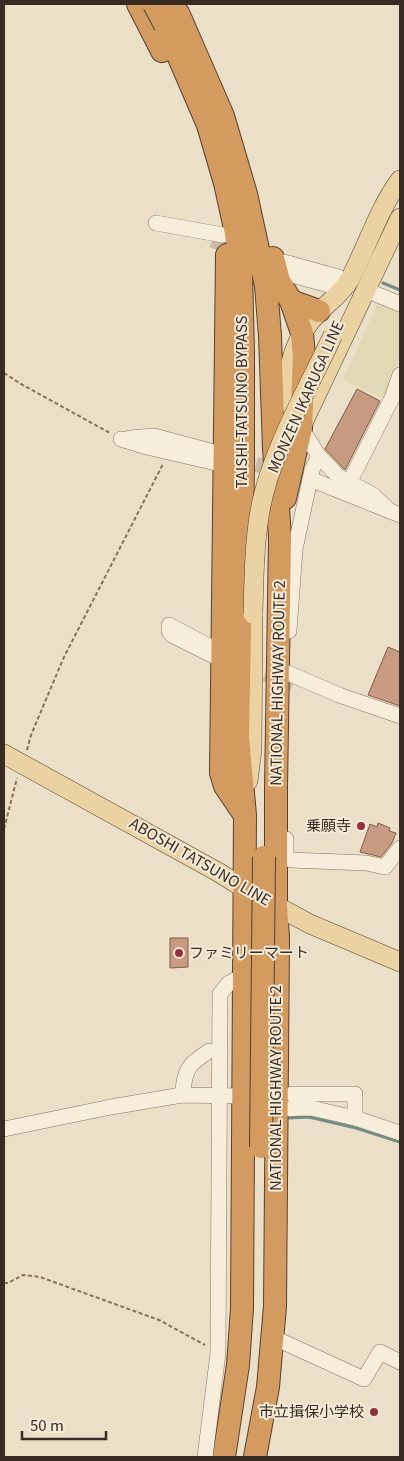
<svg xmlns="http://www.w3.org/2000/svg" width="404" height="1461" font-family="Georgia,'Noto Sans JP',serif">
<rect width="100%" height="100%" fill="#ecdfc8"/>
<!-- farmland -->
<polygon fill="#e1d8b6" points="379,300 400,310 400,359 386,399 343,380"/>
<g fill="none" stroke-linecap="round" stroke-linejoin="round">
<!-- stream -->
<g stroke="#708e85" stroke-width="3">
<polyline points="383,283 400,290"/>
<polyline points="289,1118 309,1117 356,1128 400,1142"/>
</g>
</g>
<!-- building -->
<g fill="#c79b81" stroke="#845b46">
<polygon points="357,389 380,401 345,470 325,449"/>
<polygon points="388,647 400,652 400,706 368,695"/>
<polygon points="378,823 390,828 389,831 396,833 392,843 381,857 360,852 370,824 377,827"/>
<polygon points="170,938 188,938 188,967 170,968"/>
</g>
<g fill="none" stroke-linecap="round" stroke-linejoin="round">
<!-- minor-tunnel -->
<g stroke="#c8bba7" stroke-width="15" stroke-dasharray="15 8" stroke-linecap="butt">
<polyline points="212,240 244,250"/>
<polyline points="234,458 315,481"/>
<polyline points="243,667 293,683"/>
</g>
<!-- minor casing -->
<g stroke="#86725e" stroke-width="16">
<g id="minor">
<polyline points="156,223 223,235"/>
<polyline points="284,262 338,277"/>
<polyline points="291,264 292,275 343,289"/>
<polyline points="366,290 400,304"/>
<polyline points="301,428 319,456 339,477 373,495 390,511"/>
<polyline points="130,438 154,436 214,452"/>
<polyline points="121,439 147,447 233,467"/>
<polyline points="315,481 400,515"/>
<polyline points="350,481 392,398 400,375"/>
<polyline points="289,631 295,549 312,470 319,456"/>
<polyline points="218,658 172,635 169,631 169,625 222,653 229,653"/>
<polyline points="279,671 288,673 339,695 400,716"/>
<polyline points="286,839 286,858 291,860 366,863 385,867 400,848"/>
<polyline points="292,1094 355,1094 355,1118"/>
<path d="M182 1095C186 1069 186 1066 209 1051"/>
<polyline points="276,1109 311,1108 355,1118 400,1133"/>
<polyline points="4,1129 111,1107 182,1095 243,1096"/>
<polyline points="279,1340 364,1379 380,1352 400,1362"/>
<polyline points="205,1457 218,1353 220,994 229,983 244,975"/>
</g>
</g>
<!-- major casing -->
<g stroke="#554132" stroke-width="20">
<g id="major">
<path d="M299 424C296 415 290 405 289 395 286 365 297 333 319 312 330 301 342 293 350 279 367 247 378 210 400 180"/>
<polyline points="302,425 400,218"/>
<polyline points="4,754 218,872 245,889 310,924 400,962"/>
<polyline points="248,781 252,750 253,614"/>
</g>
</g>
<!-- highway casing -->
<g stroke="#554132" stroke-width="24">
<g id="highway">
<polyline points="138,4 162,51"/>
<polyline points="179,15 223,116 246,194 266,286 270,336 274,449 280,537 276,788 276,906 278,938 275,1306 268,1387 255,1457"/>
<polyline points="165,25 208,125 225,183 236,233 241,272 243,352 243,469 238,737 245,815 242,1308 238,1365 224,1457"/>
<polyline points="227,255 221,773 225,786 244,814"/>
<polyline points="273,258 279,281 291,301 302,333 304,356 301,428 285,498"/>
<polyline points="291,301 319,311"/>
</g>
</g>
<!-- path -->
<g stroke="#86725e" stroke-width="2" stroke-dasharray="4 2.5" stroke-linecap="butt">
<polyline points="4,373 21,384 110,433"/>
<polyline points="27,750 31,735 64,657 163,464"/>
<polyline points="4,829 17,778"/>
<polyline points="4,1283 8,1283 23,1275 40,1277 159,1320 205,1345"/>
</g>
<!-- minor -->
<use href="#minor" stroke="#f7eddb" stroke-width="15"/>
<!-- major -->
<use href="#major" stroke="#ebd2a3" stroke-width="19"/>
<!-- highway -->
<use href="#highway" stroke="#d49b60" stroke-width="22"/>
<!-- major-bridge casing -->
<g stroke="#554132" stroke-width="20" stroke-linecap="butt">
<path id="major-bridge" d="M253 614C254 580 254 545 260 511 270 453 308 389 333 335"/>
</g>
<!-- highway-bridge casing -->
<g stroke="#554132" stroke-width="24" stroke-linecap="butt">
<g id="highway-bridge">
<polyline points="154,4 165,25"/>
<polyline points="172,4 179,15"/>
<polyline points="261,1147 264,857"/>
</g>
</g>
<!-- major-bridge -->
<use href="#major-bridge" stroke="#ebd2a3" stroke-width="19"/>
<!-- highway-bridge -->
<use href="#highway-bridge" stroke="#d49b60" stroke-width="22"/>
</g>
<!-- markers -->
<g fill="#913237" stroke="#f3ead7" stroke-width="2">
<circle cx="361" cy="826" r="5"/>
<circle cx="179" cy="953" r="5"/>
<circle cx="374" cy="1412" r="5"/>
</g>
<g text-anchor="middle" stroke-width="4" stroke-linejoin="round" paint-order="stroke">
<!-- street labels -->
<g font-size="15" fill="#382b21" stroke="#f3ead7">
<text transform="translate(306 397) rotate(-66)" y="5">MONZEN IKARUGA LINE</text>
<text transform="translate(242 402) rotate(-90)" y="5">TAISHI-TATSUNO BYPASS</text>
<text transform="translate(278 683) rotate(-89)" y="5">NATIONAL HIGHWAY ROUTE 2</text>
<text transform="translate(200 862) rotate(30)" y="5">ABOSHI TATSUNO LINE</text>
<text transform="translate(276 1088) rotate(-90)" y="5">NATIONAL HIGHWAY ROUTE 2</text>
</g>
<!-- poi labels -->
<g font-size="15" fill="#382b21" stroke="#f3ead7" text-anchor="end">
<text x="351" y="831">乗願寺</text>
<text x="189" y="958" text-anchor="start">ファミリーマート</text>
<text x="364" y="1417">市立揖保小学校</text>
</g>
</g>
<!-- border -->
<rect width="404" height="1461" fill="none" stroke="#382b21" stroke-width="10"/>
<!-- scale -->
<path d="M22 1431v8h84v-8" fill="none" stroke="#382b21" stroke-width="2.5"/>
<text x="30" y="1431" font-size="15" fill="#382b21" stroke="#f3ead7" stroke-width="4" paint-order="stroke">50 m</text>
</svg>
